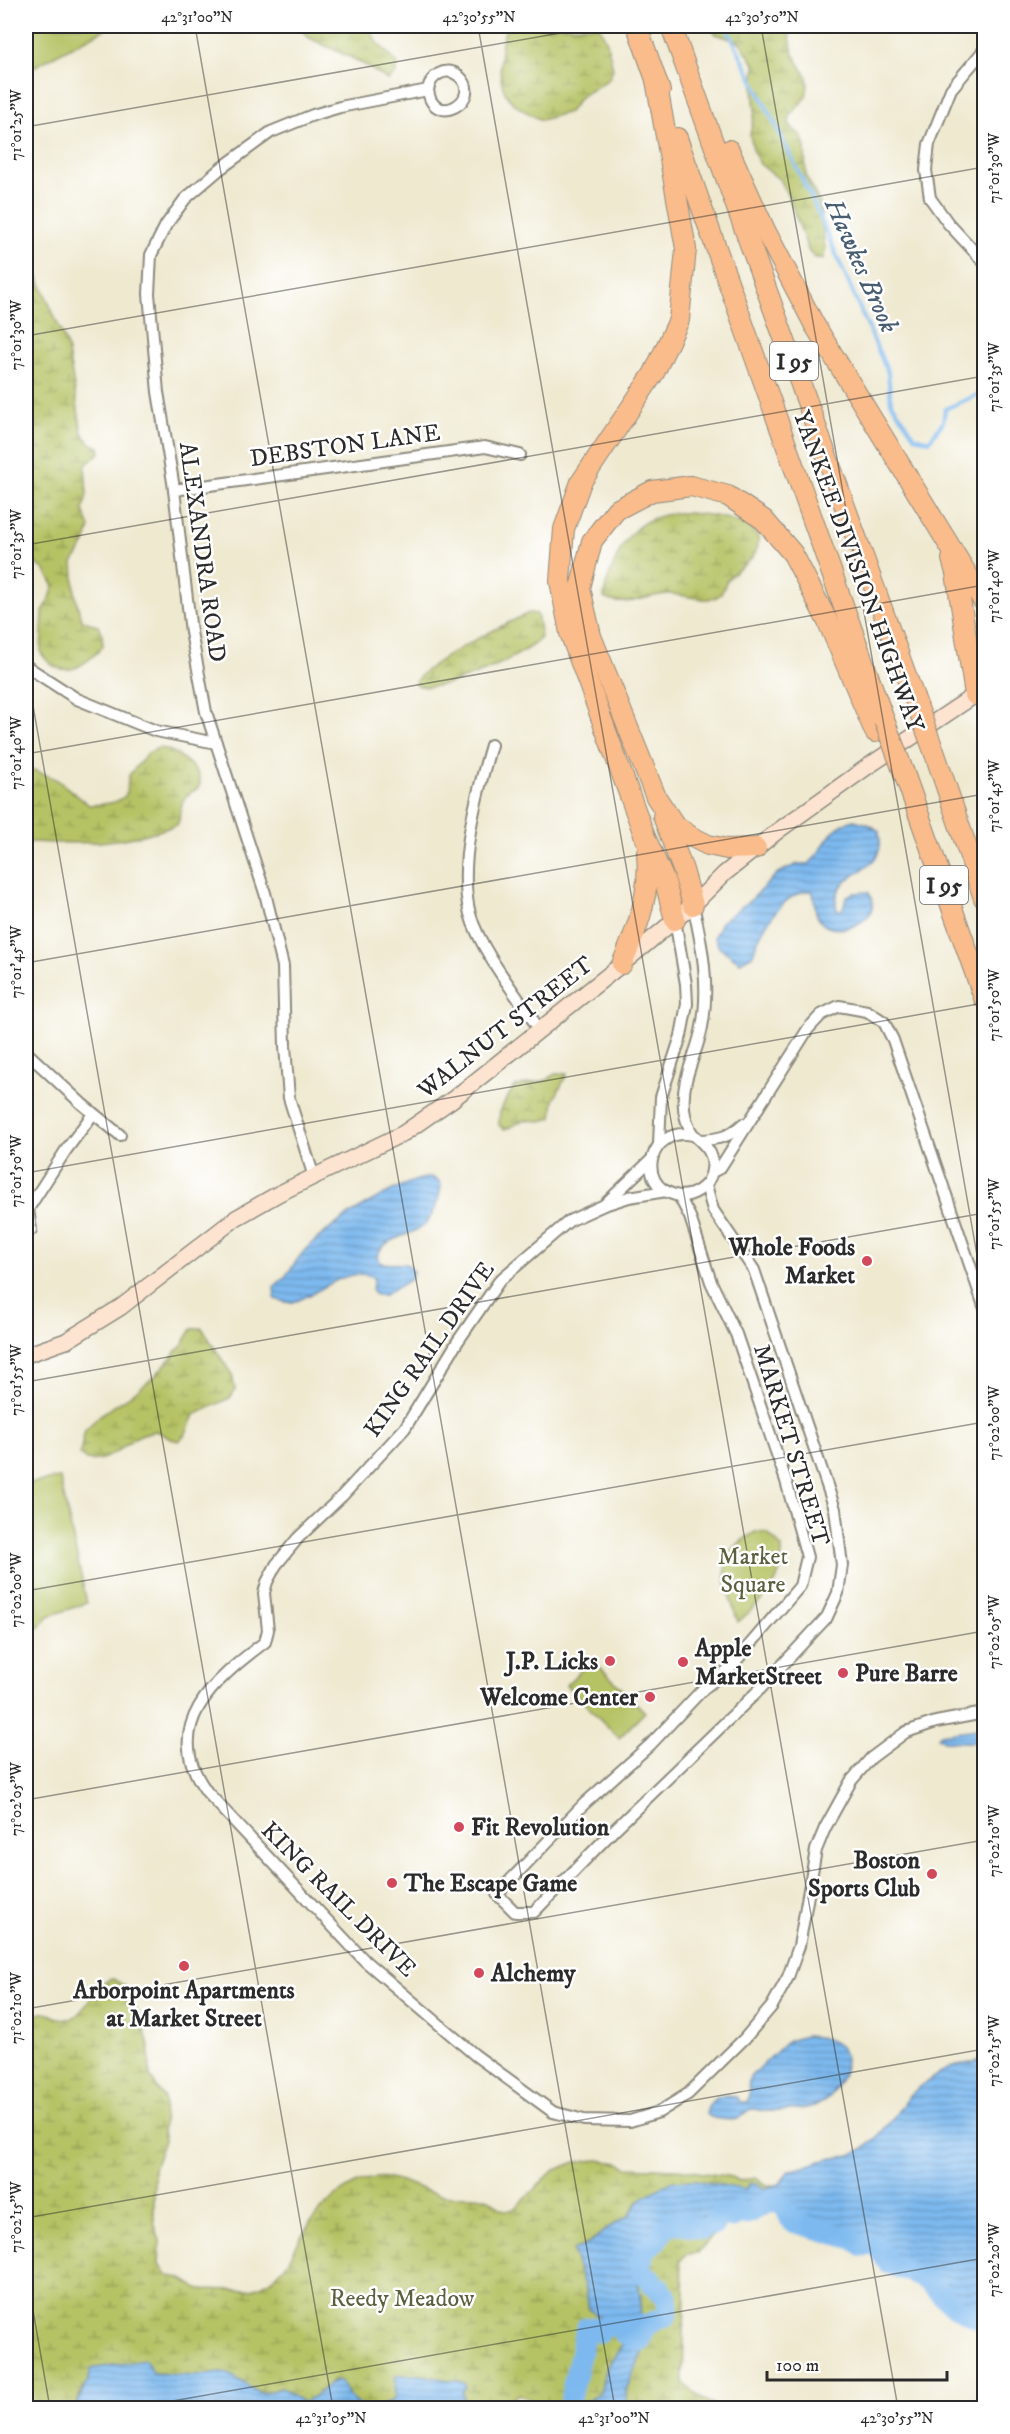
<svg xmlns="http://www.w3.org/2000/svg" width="1010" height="2434" font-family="'IM FELL DW Pica',serif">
<defs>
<pattern id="wetland-marsh" width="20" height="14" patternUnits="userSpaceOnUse" patternTransform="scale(1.5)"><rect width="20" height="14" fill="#b6c365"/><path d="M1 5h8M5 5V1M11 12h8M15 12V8" fill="none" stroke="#949f53"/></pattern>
<pattern id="water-rules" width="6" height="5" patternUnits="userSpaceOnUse" patternTransform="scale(1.5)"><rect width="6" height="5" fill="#7db9ef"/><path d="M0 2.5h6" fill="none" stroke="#6797c2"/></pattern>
</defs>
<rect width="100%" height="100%" fill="#fff"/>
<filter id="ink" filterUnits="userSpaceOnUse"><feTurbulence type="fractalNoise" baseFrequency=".0167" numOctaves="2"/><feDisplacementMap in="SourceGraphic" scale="12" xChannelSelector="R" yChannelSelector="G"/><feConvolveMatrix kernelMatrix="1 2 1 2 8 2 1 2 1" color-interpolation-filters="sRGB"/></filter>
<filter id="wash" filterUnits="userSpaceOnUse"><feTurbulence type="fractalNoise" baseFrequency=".008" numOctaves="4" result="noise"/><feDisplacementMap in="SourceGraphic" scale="24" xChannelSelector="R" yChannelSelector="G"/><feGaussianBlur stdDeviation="1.35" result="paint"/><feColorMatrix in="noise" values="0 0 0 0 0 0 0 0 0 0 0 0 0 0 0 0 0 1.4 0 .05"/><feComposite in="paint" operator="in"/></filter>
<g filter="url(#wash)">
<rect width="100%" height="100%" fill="#efe9d0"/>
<!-- green -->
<g fill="#b6c365" stroke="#707748" stroke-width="1.5">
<polygon points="26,26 111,26 26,71"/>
<polygon points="60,1478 87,1603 49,1616 26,1641 26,1484"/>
<path d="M755 1532 768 1533 782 1548C783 1586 765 1598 738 1622 732 1603 718 1572 730 1553 735 1544 747 1537 755 1532Z"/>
<polygon points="592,1659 645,1712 619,1738 566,1685"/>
</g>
<!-- wetland -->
<g fill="url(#wetland-marsh)" stroke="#707748" stroke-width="1.5">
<polygon points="297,26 368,26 377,42 398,64 396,73 388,80 360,62 309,38"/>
<path d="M507 26H599L607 42 613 69 609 79 580 97 569 112 541 120C531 115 520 109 512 102 495 87 499 44 507 26Z"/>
<polygon points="710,26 788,26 793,54 807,77 808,84 806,97 790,116 789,122 790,126 801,136 805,146 806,176 820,204 825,250 823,259 815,258 809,252 789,198 780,180 760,164 754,153 750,135 755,111 753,88 755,65 740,42 716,34"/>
<path d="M26 231 30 235V249L37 275 67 346 82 433 90 443 99 447 100 452 85 466 87 495 83 510 90 527 86 541 73 563 75 593 80 616 82 620 98 626 102 634 103 646C84 667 62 683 41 653L43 612 50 598 54 586 44 569 26 558Z"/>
<path d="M678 513C700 513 747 517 758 537 761 560 739 565 727 580 724 585 724 593 718 596 704 604 682 593 667 594 645 595 626 609 604 598 604 586 609 577 613 566 627 532 640 517 678 513Z"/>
<path d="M529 613 537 614 541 637C530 654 430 700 415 683 421 665 509 622 529 613Z"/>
<path d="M158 748C171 747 200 768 200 782 200 791 189 791 185 798 179 806 182 816 177 825 121 845 83 844 26 842V767L56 779 89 805C103 804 115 805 126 795L129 775 148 753Z"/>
<polygon points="555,1074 567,1074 554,1100 552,1118 542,1121 524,1120 504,1130 499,1125 500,1110 514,1087 547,1080"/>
<path d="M202 1328 232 1375 235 1390 230 1398 194 1415 185 1435 179 1441 171 1439 156 1431C149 1432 140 1434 133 1439 120 1449 105 1463 86 1460L80 1454 85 1430 100 1415 127 1398 154 1377 183 1344 192 1329Z"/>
<path d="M113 1979 125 1986 141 2019 149 2046 150 2076 164 2098 165 2105 162 2132 164 2140 154 2169V2222L160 2242 159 2265 169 2276 181 2278 200 2290C221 2287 244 2295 263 2285 278 2277 288 2263 295 2248 311 2217 339 2184 375 2178 394 2175 415 2187 432 2193 449 2199 469 2193 486 2198 498 2201 497 2214 514 2209L553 2171 576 2162 598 2160 619 2163 628 2167 677 2169 732 2177 740 2181 756 2178 766 2185H776L764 2189 757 2183 745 2190 695 2180 656 2189 638 2201 628 2217 608 2228 588 2244 574 2251C578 2271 587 2287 589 2309L627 2339 607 2367 600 2392 577 2408H536L528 2398 519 2394 491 2408H466L462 2392 465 2384 421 2375 396 2381 395 2398C378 2413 353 2409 345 2388L333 2381C327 2387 311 2404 301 2401 294 2399 289 2390 281 2387 253 2404 249 2378 223 2373 213 2371 205 2375 196 2376 182 2376 167 2373 154 2373L149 2368 89 2381 79 2396 76 2408H26V2017L46 2012 57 2018 71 2019C90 2009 91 1984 113 1979Z"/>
<path d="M761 2197 782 2202 774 2200 762 2207 761 2216C735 2219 713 2230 698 2253L687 2254 680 2261 685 2293 683 2383C699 2394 700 2402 720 2408H627L626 2390 642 2352 639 2330 641 2303 638 2280 640 2263 670 2227 720 2211 757 2209Z"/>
</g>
<!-- water -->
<g fill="url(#water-rules)" stroke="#54728d" stroke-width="1.5">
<path d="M854 820 868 824 879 831C879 836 881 842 880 846 877 875 829 873 837 910H842L847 896 854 893 868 892C888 917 838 941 821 922 813 913 816 900 812 891 785 889 758 932 753 955L740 962 719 947 714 937 721 922 752 899 778 873 798 864H809C826 848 828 826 854 820Z"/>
<path d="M431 1177 439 1181 441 1186C440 1198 433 1217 424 1225 411 1237 383 1237 377 1256L380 1262C390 1266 400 1261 410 1266L413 1271 411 1279 383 1296 374 1294 372 1289 374 1279 372 1276C343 1267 319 1295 293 1302 285 1304 282 1300 275 1299L274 1287C277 1283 281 1281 284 1278 292 1268 298 1257 307 1248 333 1223 395 1182 431 1177Z"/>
<polygon points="984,1728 984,1743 944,1741 938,1737 941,1734"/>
<path d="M805 2036C817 2037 832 2038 840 2047 855 2062 834 2099 817 2105 802 2110 782 2111 766 2111 762 2111 757 2109 752 2109 745 2110 743 2117 737 2119 729 2121 711 2119 706 2114 709 2099 720 2093 735 2096L740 2102H747C752 2094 745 2085 751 2076L788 2041Z"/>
<path d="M984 2057V2330L975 2319 968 2317 931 2294V2283L920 2273 871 2249 855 2237 816 2222 785 2216 780 2200 761 2197 757 2209 751 2213 740 2209 720 2211 670 2227 640 2262 638 2280 641 2303 639 2330 642 2352 626 2390 627 2408H577L600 2392 607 2367 627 2339 589 2309C587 2287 578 2271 573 2251L588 2244 608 2228 628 2217 641 2199 656 2189 674 2181 695 2180 745 2190 750 2183H757L764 2189 780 2184 789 2170C800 2170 813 2163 824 2160 834 2157 846 2158 855 2153 878 2142 892 2119 906 2100 911 2092 936 2075 946 2069 957 2061 974 2067 984 2057Z"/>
<path d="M145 2360 154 2373C167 2374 182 2376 196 2376 206 2375 213 2371 223 2373 248 2378 255 2405 281 2387L300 2401C316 2401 325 2382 340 2381 344 2386 346 2393 351 2398 363 2411 382 2409 395 2398L396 2375H421L465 2383 466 2387 462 2392 466 2408H76C80 2394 89 2383 91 2369Z"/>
</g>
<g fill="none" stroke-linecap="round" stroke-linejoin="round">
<!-- stream -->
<polyline stroke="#7db9ef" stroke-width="4" points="726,26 812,199 888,373 891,402 915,437 929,441 943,422 945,409 984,392"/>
<!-- river -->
<path stroke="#7db9ef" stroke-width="21" d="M568 2408 586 2328 594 2327 600 2333V2329L606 2325 618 2326 624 2335 634 2328 639 2335 636 2340 640 2341 644 2332V2325C651 2325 655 2319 666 2317L668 2311 667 2297 660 2292V2288L652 2284V2279L643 2274 639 2263 644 2256 643 2251 658 2240 666 2226C678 2221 691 2226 704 2229L710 2224 715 2225 716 2218 728 2214 733 2218 738 2210 741 2215C754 2215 769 2194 783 2205 788 2210 788 2217 792 2222L853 2239 863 2246 871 2244 878 2247 888 2263 922 2277 955 2307 984 2321"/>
</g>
</g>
<g filter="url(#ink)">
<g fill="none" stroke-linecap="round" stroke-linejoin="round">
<!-- street casing -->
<g stroke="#8d8a7e" stroke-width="14">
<g id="street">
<polyline points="984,50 951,89 929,144 926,170 930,198 948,223 984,262"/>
<polyline points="174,490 485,447 520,455"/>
<polyline points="26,666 77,699 156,731 216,743"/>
<path d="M491 745C477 794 457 864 470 914 480 950 518 997 539 1029"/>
<path d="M693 905C702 944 710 986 702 1027 697 1055 681 1078 684 1107 684 1114 689 1132 695 1136 706 1146 715 1154 712 1170 710 1187 691 1199 675 1195 635 1185 649 1126 693 1135"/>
<polyline points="26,1052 82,1104 120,1135"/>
<path d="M701 1140C720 1139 729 1137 743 1124"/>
<polyline points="659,1144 661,1097 681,1036 687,1004 686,984 675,920"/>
<polyline points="712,1172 720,1168 808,1029 821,1015 839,1006 867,1011 884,1022 893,1040 984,1306"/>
<path d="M314 1177 289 1098 285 1046 283 966 265 893 206 712 191 632 173 482 158 392 149 294 151 255 166 225 185 199 220 169 271 132 313 115 340 107 428 90C430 76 446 65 459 76 485 99 433 130 428 90"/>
<path d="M666 1191 629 1197 604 1205 569 1221 500 1280 458 1341 405 1428 342 1496 298 1538 276 1565 267 1582 264 1593 268 1630 265 1642C214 1680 159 1727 207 1792L365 1961 475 2055 553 2112 584 2120 630 2121 659 2112 688 2094 745 2038 772 2006 788 1977 799 1946 816 1850 825 1828 851 1781 871 1758 906 1732 936 1722 984 1713"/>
<polyline points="679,1196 690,1217 711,1282 736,1334 786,1481 807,1557 800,1586 729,1669 704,1688 650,1745 584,1804 497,1894 515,1912 534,1912 613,1831 760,1689 827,1617 838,1593 842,1565 835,1509 754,1270 713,1210 706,1185"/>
<polyline points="606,1203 652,1159"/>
<polyline points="31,1230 28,1209 66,1150 93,1114"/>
</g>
</g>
<!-- secondary casing -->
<g stroke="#8d8a7e" stroke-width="18">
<polyline id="secondary" points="26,1355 66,1341 121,1307 236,1218 278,1194 404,1133 453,1099 622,964 693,905 724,874 779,830 867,767 984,689"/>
</g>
<!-- highway casing -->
<g stroke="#8d8a7e" stroke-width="22">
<g id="highway">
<polyline points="637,26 660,91"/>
<polyline points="671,26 914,697"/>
<polyline points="656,80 686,249 679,320 654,373 581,482 564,529 560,581 570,633 645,837 665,882 675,920"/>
<polyline points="677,138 884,720"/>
<polyline points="729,150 765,230 814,324 984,602"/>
<polyline points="952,559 956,573 975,695"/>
<polyline points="935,754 984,898"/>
<polyline points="904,773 984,998"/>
<polyline points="663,816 683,870 693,905"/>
<polyline points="756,848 727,849 708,845 690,836 674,824 656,797 591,636 580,588 592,541 616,510 652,491 691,486 728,496 764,520 793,554 828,622 875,732"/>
<path d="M622 964C638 927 651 893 647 852"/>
</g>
</g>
<!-- street -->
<use href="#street" stroke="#fff" stroke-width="10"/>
<!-- secondary -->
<use href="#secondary" stroke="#fde4d1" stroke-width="15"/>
<!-- highway -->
<use href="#highway" stroke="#fabc8b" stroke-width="20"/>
<!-- highway-bridge casing -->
<g stroke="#8d8a7e" stroke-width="22" stroke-linecap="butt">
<g id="highway-bridge">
<polyline points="914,697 935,754"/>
<polyline points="884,720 904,773"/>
</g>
</g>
<!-- highway-bridge -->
<use href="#highway-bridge" stroke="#fabc8b" stroke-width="20"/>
</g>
</g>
<!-- ticks -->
<path fill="none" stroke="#2b2b2b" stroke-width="1.5" stroke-opacity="0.45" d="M195 26 615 2408M478 26 898 2408M761 26 984 1295M26 127 600 26M26 336 984 167M26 545 984 376M26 666 333 2408M26 754 984 585M26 963 984 794M26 1173 984 1003M26 1382 984 1213M26 1591 984 1422M26 1800 984 1631M26 2009 984 1840M26 2218 984 2049M26 2270 50 2408M133 2408 984 2258"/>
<!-- markers -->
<g fill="#d1495b" stroke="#fff" stroke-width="2">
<circle cx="867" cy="1261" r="6"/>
<circle cx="610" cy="1661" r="6"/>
<circle cx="683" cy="1662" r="6"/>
<circle cx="843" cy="1673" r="6"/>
<circle cx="650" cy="1697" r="6"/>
<circle cx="459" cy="1827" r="6"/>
<circle cx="932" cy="1874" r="6"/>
<circle cx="392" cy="1883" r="6"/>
<circle cx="184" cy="1966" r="6"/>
<circle cx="479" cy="1973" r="6"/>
</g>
<g text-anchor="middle" stroke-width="5" stroke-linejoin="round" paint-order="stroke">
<!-- shield labels -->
<g fill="#fff" stroke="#6b6b6b" stroke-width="1.5">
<rect x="770" y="342" width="48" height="38" rx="4.5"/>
<rect x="920" y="866" width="48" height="38" rx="4.5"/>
</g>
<g font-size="22" font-weight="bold" fill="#2b2b2b">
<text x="794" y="369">I 95</text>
<text x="944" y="893">I 95</text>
</g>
<!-- street labels -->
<g font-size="24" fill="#2b2b2b" stroke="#fff">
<text transform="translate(345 445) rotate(-8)" y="8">DEBSTON LANE</text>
<text transform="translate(203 552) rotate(82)" y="8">ALEXANDRA ROAD</text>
<text transform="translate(859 571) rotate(70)" y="8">YANKEE DIVISION HIGHWAY</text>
<text transform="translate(505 1027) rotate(-38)" y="8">WALNUT STREET</text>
<text transform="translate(429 1349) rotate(-55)" y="8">KING RAIL DRIVE</text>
<text transform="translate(792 1445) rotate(73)" y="8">MARKET STREET</text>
<text transform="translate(339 1899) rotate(45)" y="8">KING RAIL DRIVE</text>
</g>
<!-- poi labels -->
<g font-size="24" font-weight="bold" fill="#2b2b2b" stroke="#fff" text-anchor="start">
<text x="855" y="1255" text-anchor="end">Whole Foods<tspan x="855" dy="28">Market</tspan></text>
<text x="695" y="1656">Apple<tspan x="695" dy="28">MarketStreet</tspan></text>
<text x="598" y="1669" text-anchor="end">J.P. Licks</text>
<text x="855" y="1681">Pure Barre</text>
<text x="638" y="1705" text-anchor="end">Welcome Center</text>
<text x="471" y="1835">Fit Revolution</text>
<text x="920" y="1868" text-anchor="end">Boston<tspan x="920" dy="28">Sports Club</tspan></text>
<text x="404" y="1891">The Escape Game</text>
<text x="491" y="1981">Alchemy</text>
<text x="184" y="1998" text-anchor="middle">Arborpoint Apartments<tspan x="184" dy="28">at Market Street</tspan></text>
</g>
<!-- park labels -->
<g font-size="24" fill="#5c603f" stroke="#fff">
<text x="753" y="1564">Market<tspan x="753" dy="28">Square</tspan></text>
<text x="402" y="2306">Reedy Meadow</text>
</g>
<!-- water labels -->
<g font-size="26" font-style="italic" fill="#485d70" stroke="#fff">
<text transform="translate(862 265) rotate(66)" y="9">Hawkes Brook</text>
</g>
</g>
<!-- margin -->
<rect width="1010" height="2434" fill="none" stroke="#fff" stroke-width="66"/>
<!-- scale -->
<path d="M767 2371v9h180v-9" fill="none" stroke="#2b2b2b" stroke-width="3"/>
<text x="776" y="2371" font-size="18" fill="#2b2b2b" stroke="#ffffff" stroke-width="4.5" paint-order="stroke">100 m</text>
<rect x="33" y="33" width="944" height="2368" fill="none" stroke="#2b2b2b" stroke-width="2"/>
<g font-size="15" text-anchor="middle" fill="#2b2b2b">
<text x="197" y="22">42°31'00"N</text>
<text x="479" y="22">42°30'55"N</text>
<text x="762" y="22">42°30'50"N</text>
<text transform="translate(16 125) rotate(-90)" y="5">71°01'25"W</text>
<text transform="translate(994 168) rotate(-90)" y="5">71°01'30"W</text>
<text transform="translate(16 335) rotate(-90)" y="5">71°01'30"W</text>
<text transform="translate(994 377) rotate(-90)" y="5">71°01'35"W</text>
<text transform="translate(16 544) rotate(-90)" y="5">71°01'35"W</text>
<text transform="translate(994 586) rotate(-90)" y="5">71°01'40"W</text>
<text transform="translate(16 753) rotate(-90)" y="5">71°01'40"W</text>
<text transform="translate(994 796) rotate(-90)" y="5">71°01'45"W</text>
<text transform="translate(16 962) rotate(-90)" y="5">71°01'45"W</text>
<text transform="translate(994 1005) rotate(-90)" y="5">71°01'50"W</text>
<text transform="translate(16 1171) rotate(-90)" y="5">71°01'50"W</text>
<text transform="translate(994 1214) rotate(-90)" y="5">71°01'55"W</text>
<text transform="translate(16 1380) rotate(-90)" y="5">71°01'55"W</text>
<text transform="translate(994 1423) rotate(-90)" y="5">71°02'00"W</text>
<text transform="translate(16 1590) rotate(-90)" y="5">71°02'00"W</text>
<text transform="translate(994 1632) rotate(-90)" y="5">71°02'05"W</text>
<text transform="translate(16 1799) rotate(-90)" y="5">71°02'05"W</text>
<text transform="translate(994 1841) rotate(-90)" y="5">71°02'10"W</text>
<text transform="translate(16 2008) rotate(-90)" y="5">71°02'10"W</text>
<text transform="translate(994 2051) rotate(-90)" y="5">71°02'15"W</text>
<text transform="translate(16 2217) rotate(-90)" y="5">71°02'15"W</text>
<text transform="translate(994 2260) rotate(-90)" y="5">71°02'20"W</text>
<text x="331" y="2423">42°31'05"N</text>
<text x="614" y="2423">42°31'00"N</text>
<text x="897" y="2423">42°30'55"N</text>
</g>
</svg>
